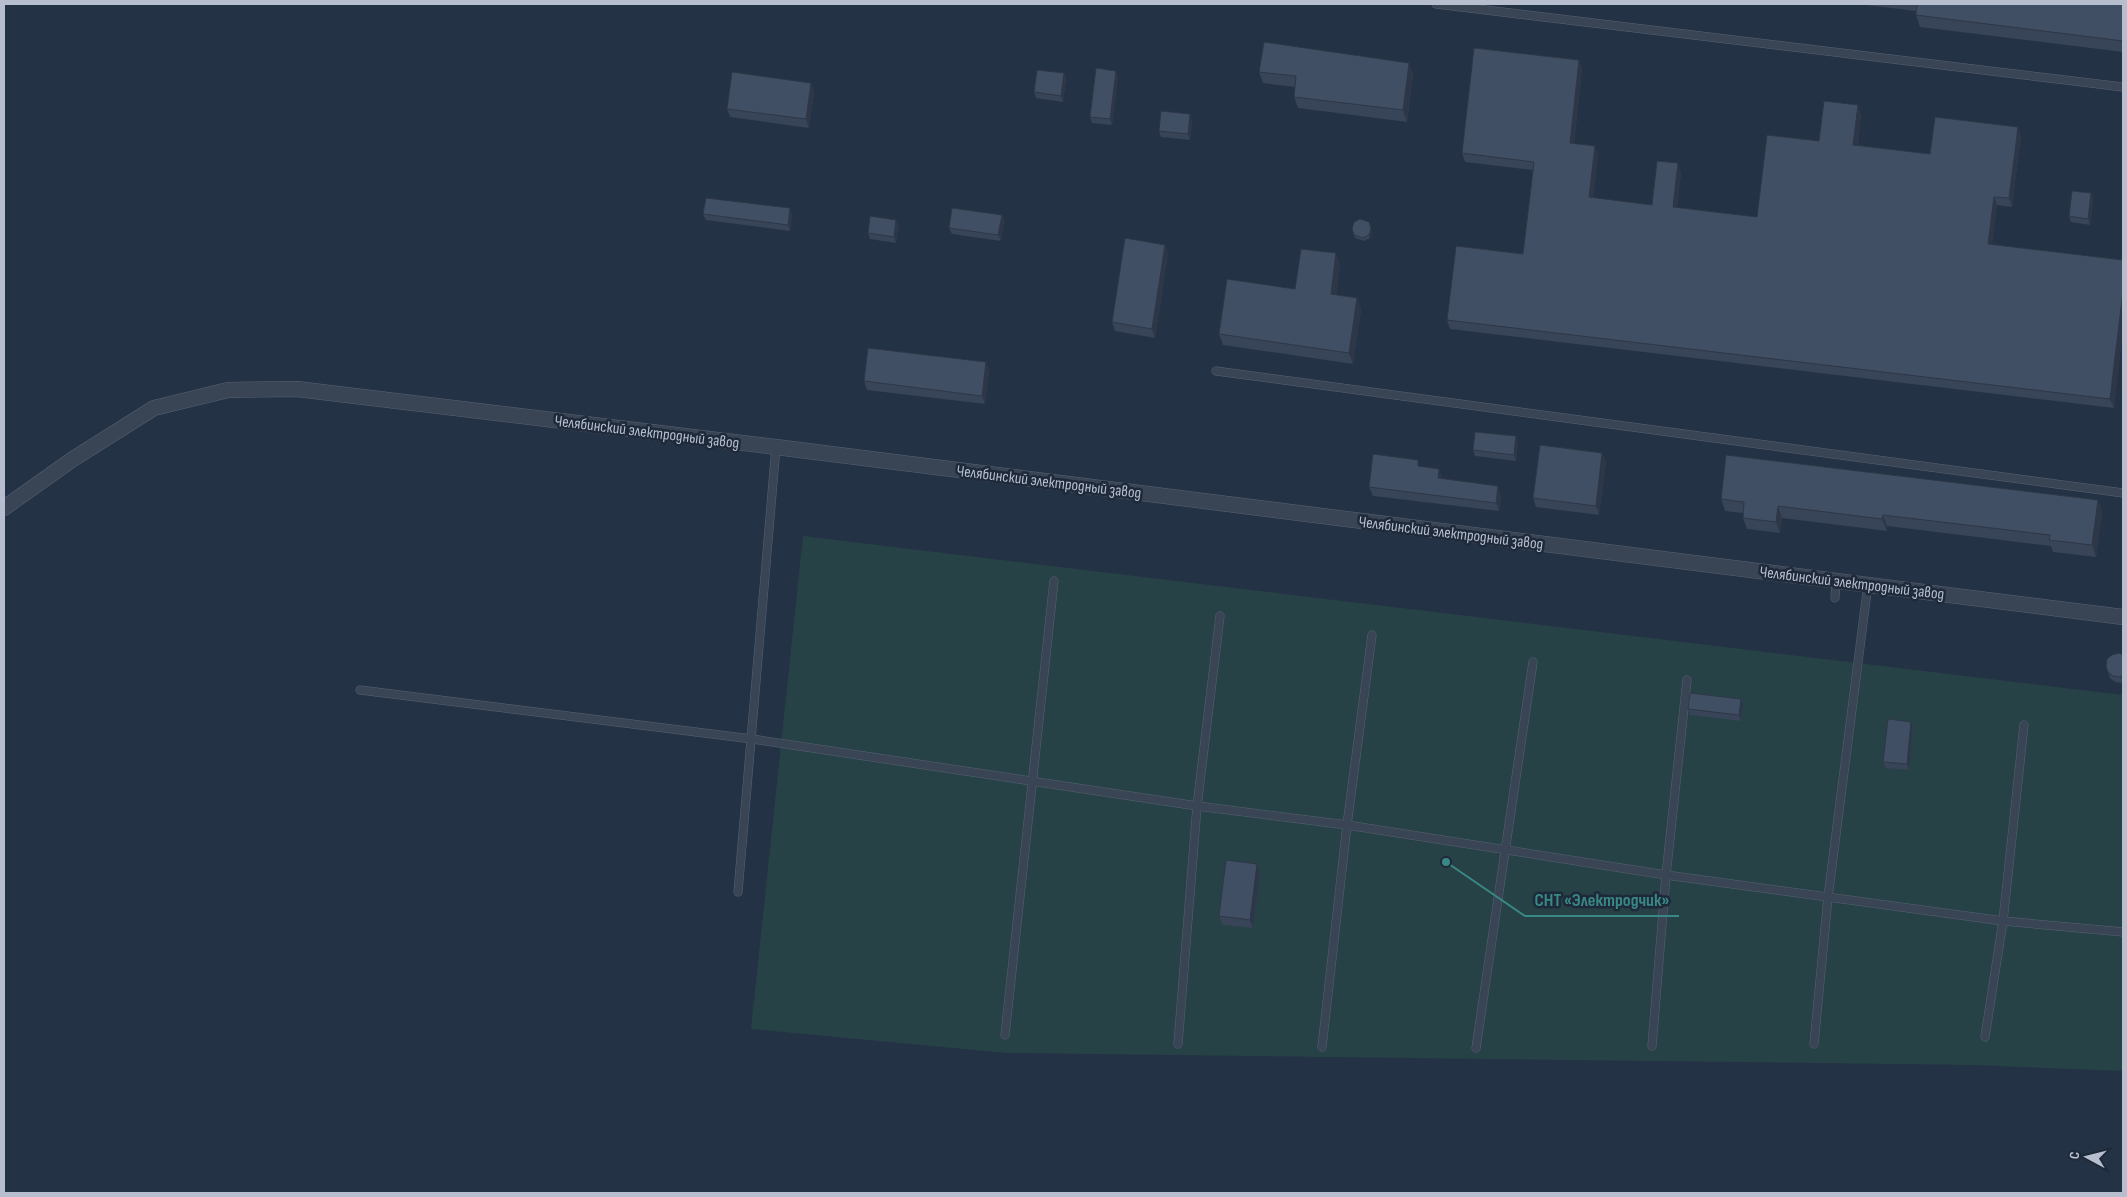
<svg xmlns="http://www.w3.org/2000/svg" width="2127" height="1197" font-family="'Sofia Sans Condensed',sans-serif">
<rect width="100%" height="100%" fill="#243245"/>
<!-- green -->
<polygon fill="#274246" points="803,536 2123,695 2123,1071 1972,1065 1007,1053 751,1029"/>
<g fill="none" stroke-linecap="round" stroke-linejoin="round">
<!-- service casing -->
<g stroke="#586272" stroke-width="9">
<g id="service">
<polyline points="1436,4 2123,87"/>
<polyline points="1216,371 2123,493"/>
<polyline points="1835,598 1836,580"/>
<polyline points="360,690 752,739 1197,806 1347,825 1666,875 2003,921 2123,932"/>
<polyline points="738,892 776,447"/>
<polyline points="1005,1035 1054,581"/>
<polyline points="1985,1037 2003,921 2024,725"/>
<polyline points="1178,1044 1197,806 1220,616"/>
<polyline points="1814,1044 1828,897 1868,584"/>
<polyline points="1652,1046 1666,875 1687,680"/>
<polyline points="1322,1047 1347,825 1372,635"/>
<polyline points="1476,1048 1533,662"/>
</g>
</g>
<!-- minor casing -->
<g stroke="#586272" stroke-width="16">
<polyline id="minor" points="4,508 73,459 154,408 228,390 297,389 776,447 2123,617"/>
</g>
<!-- service -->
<use href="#service" stroke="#394454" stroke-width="8"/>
<!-- minor -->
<use href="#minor" stroke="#394454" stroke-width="15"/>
</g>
<!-- wall -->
<g fill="#384457">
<polygon points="1858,4 2123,4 2123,52 1920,27 1916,15 1916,11"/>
<polygon points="1579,60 1582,69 1574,143 1598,155 1593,198 1652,205 1681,172 1677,208 1757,217 1819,141 1861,114 1858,145 1930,154 2021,135 2012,207 1997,205 1992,244 2123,260 2123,327 2114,408 1450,329 1447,320 1523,254 1533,170 1465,162 1462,153"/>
<polygon points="1409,63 1413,74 1407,122 1298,108 1294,97 1295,87 1263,83 1259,72"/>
<polygon points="1064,73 1066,79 1063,102 1036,98 1034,92"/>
<polygon points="1118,76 1112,125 1092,123 1090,117"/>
<polygon points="811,83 814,92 809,128 730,117 727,109"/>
<polygon points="1192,120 1190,140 1161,137 1159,131"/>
<polygon points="2091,193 2093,199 2090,225 2071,222 2069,216"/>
<polygon points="703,214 792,214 790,231 706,220"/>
<polygon points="1002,215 1004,221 1001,241 952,234 949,228"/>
<polygon points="899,225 896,243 870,239 868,233"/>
<polygon points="1352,229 1372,231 1370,238 1364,241 1355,238"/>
<polygon points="1168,253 1155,338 1115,331 1112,322"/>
<polygon points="1340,264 1336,295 1357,298 1361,309 1353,364 1223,345 1219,334 1295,289"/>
<polygon points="986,362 989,371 985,404 867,390 864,381"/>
<polygon points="1518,442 1516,461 1475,456 1473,450"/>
<polygon points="1602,453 1606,462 1599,515 1536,507 1533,498"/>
<polygon points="1421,467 1439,469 1442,479 1501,495 1499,511 1373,496 1369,487"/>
<polygon points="1721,499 2098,500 2102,512 2096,557 2053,552 2051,546 1887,526 1887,531 1782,518 1780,533 1747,529 1743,518 1743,513 1725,511"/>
<polygon points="2123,655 2123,682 2122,683 2115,682 2110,678 2106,666"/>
<polygon points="1741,699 1743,705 1741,721 1690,715 1688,709"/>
<polygon points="1913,727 1909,770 1886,768 1883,762"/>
<polygon points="1260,873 1253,928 1223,925 1219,916"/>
</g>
<!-- shaded-wall -->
<g fill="#2e3747">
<polygon points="1579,60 1582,69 1573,151 1570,143"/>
<polygon points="1409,63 1413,74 1407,122 1403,110"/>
<polygon points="1116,71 1118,76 1112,125 1110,119"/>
<polygon points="1064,73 1066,79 1063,102 1061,96"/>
<polygon points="811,83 814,92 809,128 806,119"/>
<polygon points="1858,105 1861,114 1857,154 1853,145"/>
<polygon points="1190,114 1192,120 1190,140 1188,134"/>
<polygon points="2018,127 2021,135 2012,207 2009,198"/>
<polygon points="1595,146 1598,155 1592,206 1589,197"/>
<polygon points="1678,163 1681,172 1676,216 1673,207"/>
<polygon points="2091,193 2093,199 2090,225 2088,219"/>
<polygon points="1994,197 1997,205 1991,253 1988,244"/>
<polygon points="790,208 792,214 790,231 788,225"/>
<polygon points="1002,215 1004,221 1001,241 998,235"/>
<polygon points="896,220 899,225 896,243 894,237"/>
<polygon points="1371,228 1372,231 1370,238 1369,235"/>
<polygon points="1165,245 1168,253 1155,338 1152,329"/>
<polygon points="1336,253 1340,264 1335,305 1331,294"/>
<polygon points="2123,291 2123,327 2114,408 2110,399"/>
<polygon points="1357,298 1361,309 1353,364 1349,353"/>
<polygon points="986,362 989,371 985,404 982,396"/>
<polygon points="1516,436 1518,442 1516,461 1514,455"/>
<polygon points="1602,453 1606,462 1599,515 1596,506"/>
<polygon points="1439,469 1442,478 1441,487 1438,478"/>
<polygon points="1498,486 1501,495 1499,511 1496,503"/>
<polygon points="2098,500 2102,512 2096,557 2092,545"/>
<polygon points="1778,506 1782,518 1780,533 1776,522"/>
<polygon points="1883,515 1887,526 1887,531 1882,519"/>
<polygon points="1741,699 1743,705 1741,721 1739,715"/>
<polygon points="1911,722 1913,727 1909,770 1907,764"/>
<polygon points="1257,864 1260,873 1253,928 1250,920"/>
</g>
<!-- building -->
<g fill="#414f65" stroke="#2e3747">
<polygon points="1917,4 2123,4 2123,41 1916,15"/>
<polygon points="1264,42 1409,63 1403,110 1294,97 1296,76 1259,72"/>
<polygon points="1474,48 1579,60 1570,143 1595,146 1589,197 1652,205 1657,161 1678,163 1673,207 1757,217 1767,135 1819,141 1824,101 1858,105 1853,145 1930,154 1935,117 2018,127 2009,198 1994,197 1988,244 2123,260 2123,291 2110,399 1447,320 1456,246 1523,254 1534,162 1462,153"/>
<polygon points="1096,68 1116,71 1110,119 1090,117"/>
<polygon points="1037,70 1064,73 1061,96 1034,92"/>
<polygon points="732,72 811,83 806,119 727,109"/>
<polygon points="1161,111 1190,114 1188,134 1159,131"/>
<polygon points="2072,191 2091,193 2088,219 2069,216"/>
<polygon points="706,198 790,208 788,225 703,214"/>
<polygon points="952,208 1002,215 998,235 949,228"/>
<polygon points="870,216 896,220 894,237 868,233"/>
<polygon points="1360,219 1369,222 1371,228 1369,235 1363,238 1354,235 1352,229 1354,222"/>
<polygon points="1125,238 1165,245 1152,329 1112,322"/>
<polygon points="1301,249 1336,253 1331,294 1357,298 1349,353 1219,334 1227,279 1295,289"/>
<polygon points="868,348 986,362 982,396 864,381"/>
<polygon points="1475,432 1516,436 1514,455 1473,450"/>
<polygon points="1540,445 1602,453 1596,506 1533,498"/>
<polygon points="1373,454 1418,460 1418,466 1439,469 1438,478 1498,486 1496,503 1369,487"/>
<polygon points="1726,455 2098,500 2092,545 2049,540 2050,535 1883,515 1882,519 1778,506 1776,522 1743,518 1744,502 1721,499"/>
<polygon points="2119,653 2123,655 2123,675 2120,677 2113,676 2108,672 2106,666 2107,659 2112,655"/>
<polygon points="1690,693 1741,699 1739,715 1688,709"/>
<polygon points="1888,719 1911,722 1907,764 1883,762"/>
<polygon points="1226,860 1257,864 1250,920 1219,916"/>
</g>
<g text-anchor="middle" stroke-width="5" stroke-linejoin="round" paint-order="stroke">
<!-- street labels -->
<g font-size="16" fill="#b7bfce" stroke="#1e293a">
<text transform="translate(647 431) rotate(7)" y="6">Челябинский электродный завод</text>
<text transform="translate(1049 481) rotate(7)" y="6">Челябинский электродный завод</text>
<text transform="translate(1451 532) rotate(7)" y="6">Челябинский электродный завод</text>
<text transform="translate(1852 582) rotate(7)" y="6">Челябинский электродный завод</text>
</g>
</g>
<!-- callouts -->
<path fill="none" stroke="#398886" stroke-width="2" d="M1446 862L1525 916H1679"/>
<circle fill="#398886" stroke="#1e293a" stroke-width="2" cx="1446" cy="862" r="5"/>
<g font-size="18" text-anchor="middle" font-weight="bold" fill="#398886" stroke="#1e293a" stroke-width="5" stroke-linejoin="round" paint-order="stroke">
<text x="1602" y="906">СНТ «Электродчик»</text>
</g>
<!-- border -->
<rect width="2127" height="1197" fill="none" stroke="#b7bfce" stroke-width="10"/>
<!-- north arrow -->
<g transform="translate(2087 1157) rotate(277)" stroke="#1e293a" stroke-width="4" paint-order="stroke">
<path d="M0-4L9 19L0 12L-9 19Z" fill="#b7bfce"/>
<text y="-8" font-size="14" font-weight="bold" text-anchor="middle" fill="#b7bfce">С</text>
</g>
</svg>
